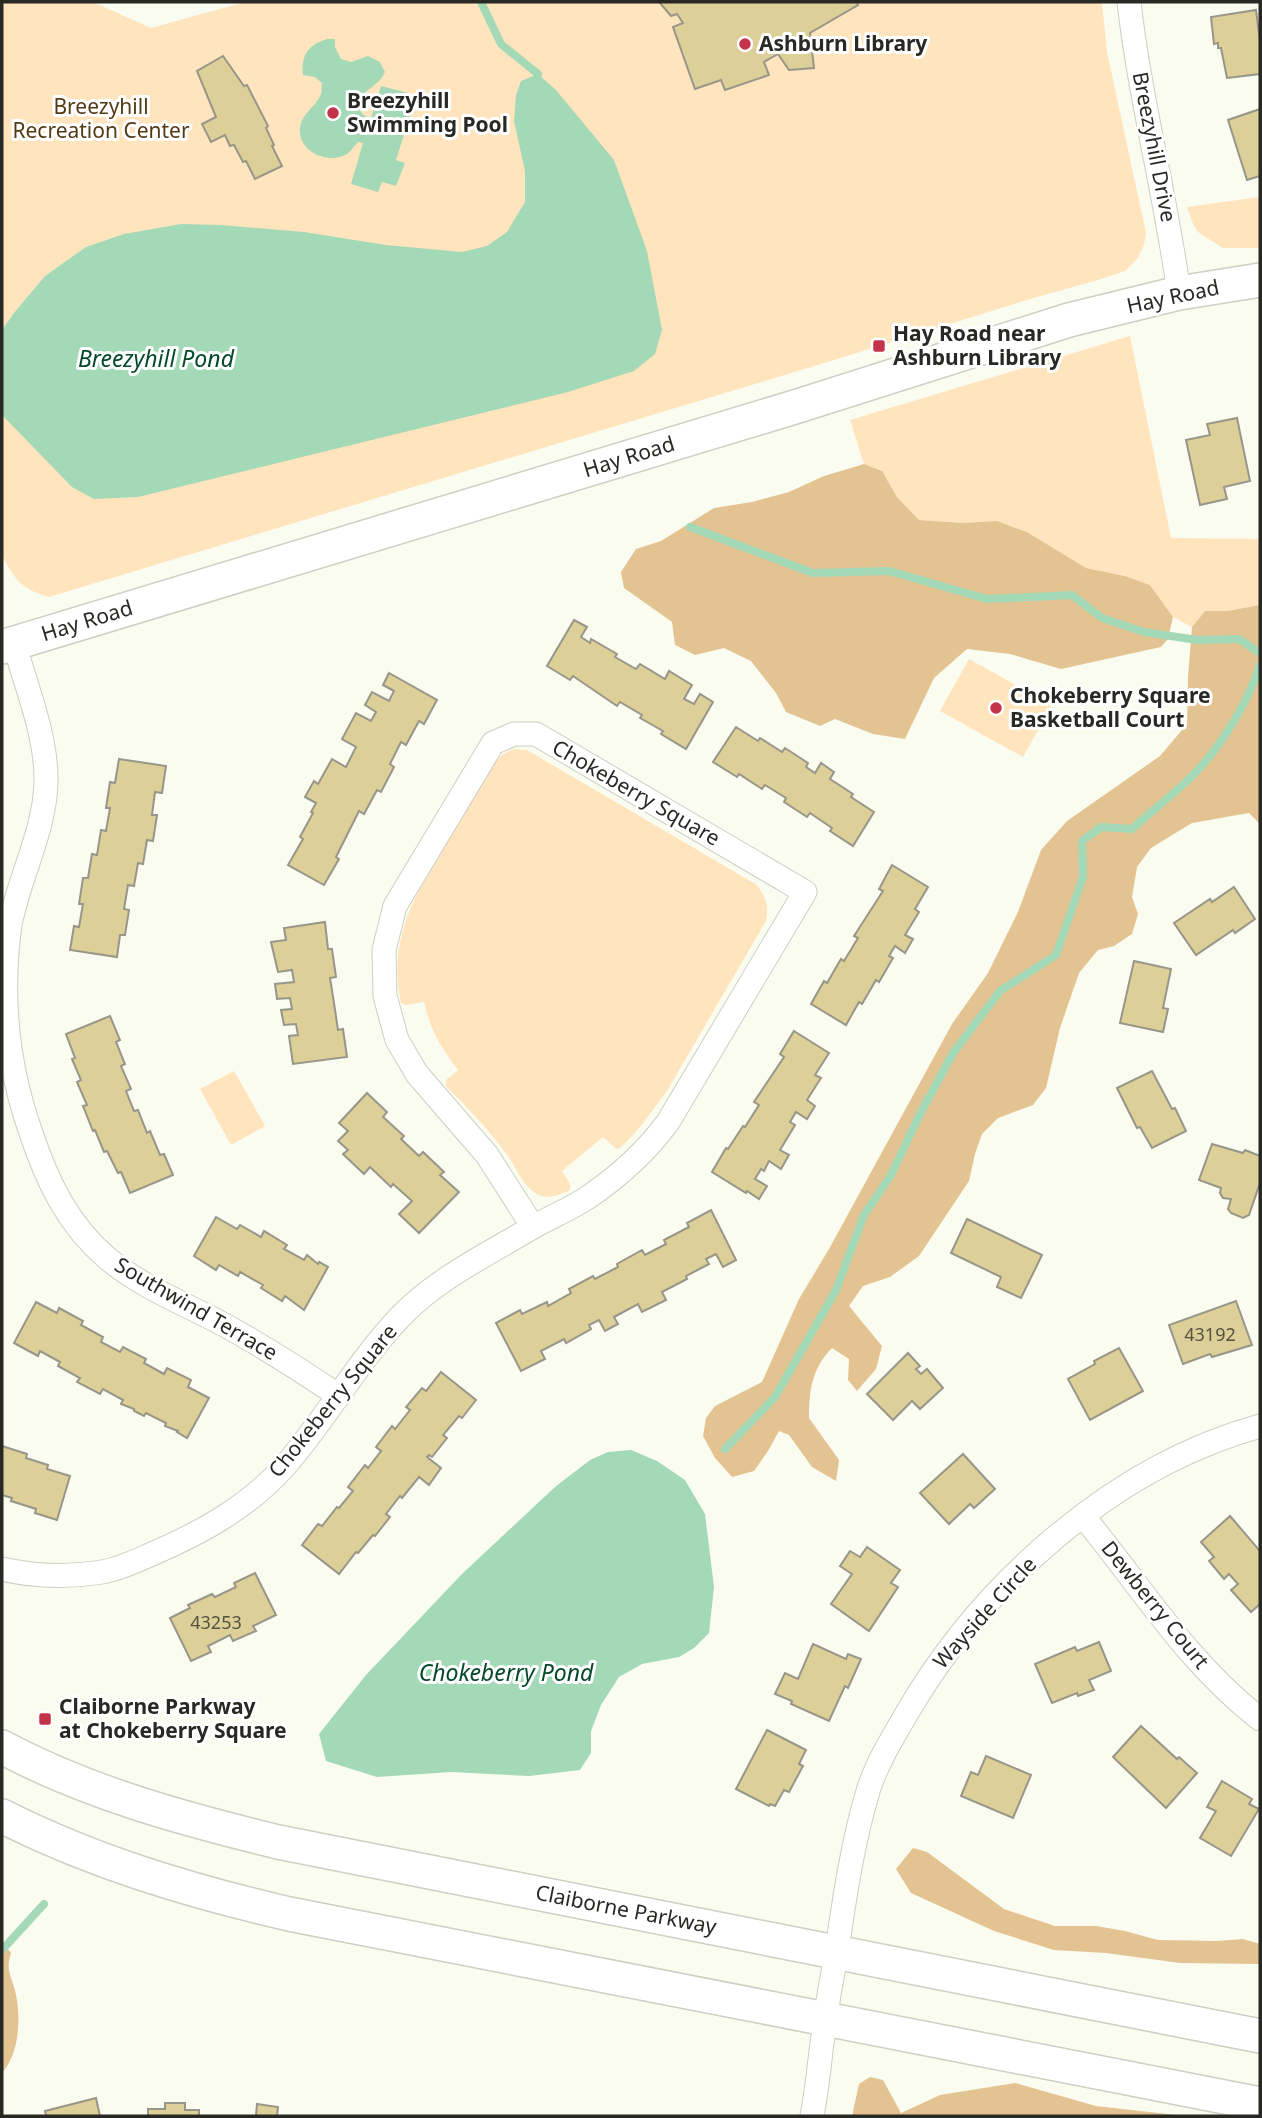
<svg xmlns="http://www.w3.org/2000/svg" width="1262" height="2118" font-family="'Noto Sans',sans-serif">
<rect width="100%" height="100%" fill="#f9fcee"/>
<!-- green -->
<g fill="#ffe4bd">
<path d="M2 2H93L151 28 245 2H1102L1107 52 1146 233 1144 245 1137 259 1125 271 1098 280 1030 299 834 360 49 597C21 589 15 580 2 555Z"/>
<polygon points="1260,197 1260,247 1256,248 1223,248 1198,232 1193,224 1187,207"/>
<polygon points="1130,336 1171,538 1260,539 1260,605 1227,611 1205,611 1192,627 1173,617 1150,585 1125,576 1086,568 1027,532 997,521 963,523 919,520 897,497 882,471 864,464 850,420"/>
<polygon points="969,659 1052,705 1023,757 940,711"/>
<path d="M514 749 527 750 757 885C766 898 769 906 766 921L667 1091C652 1111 638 1132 619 1149L615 1148 603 1137 562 1171 570 1184V1190C560 1195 544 1201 534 1192 521 1183 515 1164 505 1152 487 1128 467 1107 446 1086V1080L458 1070C440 1045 431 1033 424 1002L406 1005 401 1003C393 964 399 932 416 896L494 763 503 754Z"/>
<polygon points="234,1071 265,1126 231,1145 200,1089"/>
</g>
<!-- forest -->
<g fill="#e4c393">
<polygon points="864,464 882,471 897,497 919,520 963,523 997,521 1027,532 1086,568 1125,576 1150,585 1173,617 1168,639 1161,647 1061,669 1010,654 967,649 934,678 905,739 873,734 835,719 820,726 786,712 776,693 751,661 724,648 695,655 675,645 672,622 624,588 621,572 636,549 661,541 714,508 752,502 789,492 824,476"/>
<path d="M1260 605V824L1249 813 1192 823 1151 848 1137 867 1132 897 1138 914 1132 934 1114 946 1098 950 1079 973 1060 1028 1046 1088 1033 1105 998 1118 982 1134 975 1154 969 1181 919 1256 890 1277 863 1286 849 1306 882 1346 876 1369 857 1391 848 1380 849 1359 832 1348C812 1368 809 1391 809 1418L839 1460 836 1481 812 1467 789 1435 779 1431 768 1451 754 1471 732 1477 715 1458 703 1436 706 1418 715 1406 762 1382 799 1299 829 1249 952 1024 988 973 1018 912 1041 850 1067 821 1160 756 1187 724 1188 677 1192 627 1205 611H1227Z"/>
<polygon points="913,1848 927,1852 1004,1909 1055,1926 1096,1926 1125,1931 1158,1940 1218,1941 1243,1939 1260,1944 1260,1964 1180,1963 1106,1953 1054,1950 994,1931 911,1893 896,1869"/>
<path d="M2 1941 11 1953C5 1973 12 1975 16 1995 21 2020 19 2054 2 2073Z"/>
<polygon points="870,2077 883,2080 901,2113 940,2095 1015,2083 1096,2106 1185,2116 852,2116 859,2084"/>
</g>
<!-- water -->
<g fill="#a3d9b7">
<path d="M327 39H335V47L341 59 351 62 368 56 380 62 385 72C379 85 368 88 358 99 359 109 360 116 371 118L381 86 408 93 407 101 414 103 396 160 405 163 396 186 382 182 378 192 351 184 363 143 358 142C355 145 351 151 347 154 330 164 301 154 300 132 299 114 315 109 321 94 322 91 321 87 322 83L315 77 303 75C301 55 308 45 327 39Z"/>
<polygon points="538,74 556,90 614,160 647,251 662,330 655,354 634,371 568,392 138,497 94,499 72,487 2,415 2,330 14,313 45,276 86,247 124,234 181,224 221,225 304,232 386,245 462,252 487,246 507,232 525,202 525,171 514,121 516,95 521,81"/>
<polygon points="631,1450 657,1461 685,1480 705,1514 714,1587 709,1633 694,1648 679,1657 642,1664 619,1677 601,1705 591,1731 591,1753 580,1770 529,1776 451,1772 377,1777 326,1761 319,1734 366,1675 462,1574 555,1487 590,1460 608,1452"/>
</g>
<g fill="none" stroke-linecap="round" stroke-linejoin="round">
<!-- stream -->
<g stroke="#a3d9b7" stroke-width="8">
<polyline points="481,2 501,44 538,74"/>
<polyline points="690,527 813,573 889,571 987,599 1072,595 1102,618 1144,632 1197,640 1239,639 1260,653"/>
<path d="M725 1449 775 1397 836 1290 864 1215 891 1175 920 1114 953 1053 1000 991 1056 955 1083 877 1082 841 1101 827 1132 829C1152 811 1174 794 1193 775 1220 748 1249 701 1260 665"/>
<polyline points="2,1950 44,1904"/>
</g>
</g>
<!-- building -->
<g fill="#dccf98" stroke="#989689" stroke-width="2">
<polygon points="661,2 857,2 858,5 810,33 814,68 789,70 778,54 764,62 769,75 725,90 721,80 695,89 673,27 683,23 677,14 671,16 660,3"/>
<polygon points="1256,10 1260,41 1260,74 1227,78 1221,48 1218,48 1218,43 1214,44 1211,17"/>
<polygon points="223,56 244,86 247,85 268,126 266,128 274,145 272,146 282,166 255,179 246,161 243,162 234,145 230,146 225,135 211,142 202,124 216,117 197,71"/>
<polygon points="1260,109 1260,176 1247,180 1228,120"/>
<polygon points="1237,418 1250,481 1224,487 1227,499 1200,505 1186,440 1210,435 1207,424"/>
<polygon points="574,620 587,627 581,637 590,643 591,639 617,654 615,657 636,669 640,664 665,679 669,671 692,685 684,699 694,704 700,694 713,702 686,749 661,734 663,731 640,718 642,715 620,702 617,706 573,676 570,680 547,666"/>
<polygon points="389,673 437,700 424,724 419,721 406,745 401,742 390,764 394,767 381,792 377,790 364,814 359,811 336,857 339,859 324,885 288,865 303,839 300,837 313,813 311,812 316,803 305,797 314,781 318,784 332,759 346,767 356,747 342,739 356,713 371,721 376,712 365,705 372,692 389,701 394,691 383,685"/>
<polygon points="736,727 758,741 760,738 782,752 785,748 808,763 806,767 815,773 821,763 834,772 830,779 853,794 851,797 874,812 853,846 830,831 832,828 810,813 807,817 784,802 786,798 765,785 762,789 739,774 737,777 713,762"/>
<polygon points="119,759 166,766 162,793 155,792 152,815 157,815 153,841 147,840 143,864 138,863 134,886 128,885 124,909 129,910 125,935 120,935 117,957 70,950 74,926 79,927 83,904 79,904 83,878 88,878 92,854 97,855 101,830 106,831 110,808 106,808 110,782 115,783"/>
<polygon points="892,865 928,887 915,909 919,912 905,935 913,939 905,953 895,946 889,956 893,958 879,982 876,980 862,1004 859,1002 846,1025 811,1004 824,981 827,983 841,959 844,961 858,938 854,936 883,891 879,889"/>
<polygon points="1234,887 1255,919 1235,933 1233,930 1196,955 1174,923 1210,899 1212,902"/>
<polygon points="325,922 328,949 332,949 336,977 330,978 334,1003 338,1030 343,1029 347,1057 293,1064 289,1036 298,1035 296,1024 284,1025 281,1010 292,1009 290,998 277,999 275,984 294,982 292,970 278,972 271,942 286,940 284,928"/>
<polygon points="1134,961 1171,969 1163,1008 1168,1009 1163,1032 1120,1023"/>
<polygon points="110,1016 120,1040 116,1042 125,1064 121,1066 131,1089 126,1091 134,1111 138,1110 147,1133 150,1131 160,1155 164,1154 173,1175 130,1193 121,1172 118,1173 107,1151 104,1152 95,1130 93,1131 83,1106 87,1105 77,1082 81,1080 72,1059 75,1058 66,1034"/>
<polygon points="794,1031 829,1053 815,1075 821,1078 807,1100 815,1106 807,1119 796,1112 790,1122 795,1125 780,1150 789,1155 781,1169 769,1161 764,1171 761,1169 755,1179 767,1186 759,1199 747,1191 746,1193 712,1172 726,1148 728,1149 743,1126 745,1127 759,1105 754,1102 784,1057 780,1054"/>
<polygon points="1152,1071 1172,1109 1175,1108 1186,1131 1152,1148 1140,1127 1137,1128 1117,1088"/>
<polygon points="367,1093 387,1112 383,1117 404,1136 401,1139 419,1156 423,1152 444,1172 440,1175 459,1192 419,1233 399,1214 412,1201 393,1184 391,1187 370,1167 364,1174 343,1154 348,1150 338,1141 348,1131 339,1123"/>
<polygon points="1212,1144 1243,1153 1245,1150 1260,1156 1260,1183 1249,1215 1243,1218 1231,1213 1228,1209 1231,1199 1223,1198 1220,1193 1221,1188 1199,1180"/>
<polygon points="711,1210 736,1260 723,1267 716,1254 706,1259 709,1264 686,1276 687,1279 662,1292 666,1300 642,1312 638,1304 614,1317 618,1324 605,1331 599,1320 589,1325 591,1329 566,1343 564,1339 541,1351 545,1359 521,1371 496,1323 520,1310 522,1314 547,1302 548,1306 571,1293 569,1289 593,1276 595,1279 618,1267 617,1264 642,1250 645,1255 666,1244 664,1240 689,1227 687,1223"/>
<polygon points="216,1217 237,1229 240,1225 261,1237 264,1231 287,1245 284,1249 304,1260 307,1255 318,1264 319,1262 328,1267 304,1310 285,1296 282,1301 261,1288 263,1285 240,1272 238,1276 219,1265 216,1270 194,1256"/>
<polygon points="967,1219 1042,1255 1021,1298 997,1287 1001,1277 951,1253"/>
<polygon points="1236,1301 1252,1345 1212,1357 1210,1354 1183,1364 1169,1325"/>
<polygon points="36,1302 57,1313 59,1308 83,1321 81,1325 103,1337 101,1342 120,1352 123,1347 146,1359 144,1363 164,1374 167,1368 191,1380 188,1387 209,1398 187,1438 177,1432 178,1431 165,1426 166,1423 146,1413 144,1416 134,1411 134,1409 121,1404 123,1400 103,1389 100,1394 77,1382 80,1378 58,1366 60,1362 40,1351 38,1356 14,1343"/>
<polygon points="1119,1348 1143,1391 1090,1420 1068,1379 1095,1364 1094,1361"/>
<polygon points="908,1353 920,1366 916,1369 921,1374 927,1369 943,1388 920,1409 912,1401 893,1420 867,1394"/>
<polygon points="441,1372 476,1400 462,1418 459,1416 443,1435 447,1438 432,1457 429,1455 427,1457 441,1468 429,1485 419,1477 402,1498 400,1496 386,1514 390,1517 375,1536 373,1535 358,1553 356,1552 339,1574 302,1545 318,1524 322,1526 337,1507 339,1508 353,1491 348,1487 365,1465 368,1468 381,1451 376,1447 392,1426 395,1429 410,1410 406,1407 422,1388 426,1391"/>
<polygon points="2,1446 27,1454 26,1458 48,1465 47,1469 70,1476 57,1520 35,1513 36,1509 11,1501 12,1498 2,1495"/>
<polygon points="963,1454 995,1489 974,1508 970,1504 949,1524 920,1493"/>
<polygon points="1230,1516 1260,1551 1260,1604 1251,1612 1231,1590 1238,1584 1229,1574 1224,1579 1209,1561 1214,1557 1201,1542"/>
<polygon points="867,1547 900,1570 891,1583 898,1587 869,1631 831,1604 852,1574 840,1566 850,1551 860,1557"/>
<polygon points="255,1573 276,1615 253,1626 256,1631 233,1641 230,1635 208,1646 211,1652 191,1661 170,1618 190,1608 188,1605 212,1594 215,1597 236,1587 234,1583"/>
<polygon points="1099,1642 1111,1671 1089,1680 1094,1690 1078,1696 1077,1693 1052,1703 1035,1664 1075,1647 1077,1651"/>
<polygon points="813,1644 846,1659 848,1654 861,1659 848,1688 845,1686 829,1721 791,1704 792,1701 775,1694 785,1673 798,1679"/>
<polygon points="1141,1726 1177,1759 1179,1757 1197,1773 1166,1808 1113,1757"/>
<polygon points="767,1730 806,1750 799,1764 803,1766 789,1792 784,1790 775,1806 770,1804 769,1806 736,1789"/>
<polygon points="986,1756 1031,1775 1013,1818 961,1796 971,1772 978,1775"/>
<polygon points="1222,1781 1252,1799 1249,1804 1259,1809 1231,1856 1200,1838 1216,1811 1207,1807"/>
<polygon points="96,2098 100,2116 46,2116 45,2111"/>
<polygon points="165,2103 185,2103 185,2110 199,2110 199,2116 148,2116 148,2109 165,2109"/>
<polygon points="257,2104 278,2107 277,2116 256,2116"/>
</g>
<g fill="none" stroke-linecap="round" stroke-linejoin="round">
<!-- street casing -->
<g stroke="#cccfc2" stroke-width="25">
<g id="street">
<path d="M1129 2C1140 100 1166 196 1179 293"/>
<path d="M14 643C26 686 47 737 46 782 45 831 19 877 10 925 0 997 7 1065 31 1133 47 1181 68 1225 107 1258 139 1285 180 1302 217 1321 260 1344 299 1369 339 1396"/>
<path d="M514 734H536L805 892 668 1122C646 1152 618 1177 587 1198 570 1209 551 1217 533 1227L487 1155 417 1074 397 1040 385 996 384 950 395 906 493 743Z"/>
<path d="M1083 1516C1140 1585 1188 1664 1260 1719"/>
<path d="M2 1569C35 1577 68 1577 102 1572 120 1569 136 1561 152 1554 201 1533 248 1507 284 1467 326 1419 357 1362 401 1316 438 1278 488 1254 533 1227"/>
<path d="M812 2116C818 2085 820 2053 825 2022 828 1997 833 1973 837 1949 845 1895 853 1840 869 1788 878 1761 893 1737 907 1713 982 1584 1114 1466 1260 1426"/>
</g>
</g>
<!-- secondary casing -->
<g stroke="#cccfc2" stroke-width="36">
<g id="secondary">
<polyline points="2,647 798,406 1069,320 1179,293 1260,280"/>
<path d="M2 1747C88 1793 184 1819 278 1842L1260 2036"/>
<path d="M2 1816C93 1862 190 1891 289 1914L1260 2104"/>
</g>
</g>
<!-- street -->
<use href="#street" stroke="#fff" stroke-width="23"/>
<!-- secondary -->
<use href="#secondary" stroke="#fff" stroke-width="33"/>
</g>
<!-- markers -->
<g fill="#c3334a" stroke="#fff" stroke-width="2.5">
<circle cx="745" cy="44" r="7"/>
<circle cx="333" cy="113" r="7"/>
<rect x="872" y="339" width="14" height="14" rx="3.5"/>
<circle cx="996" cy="708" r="7"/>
<rect x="38" y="1712" width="14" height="14" rx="3.5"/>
</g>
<g text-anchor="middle" stroke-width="6" stroke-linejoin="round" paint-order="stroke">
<!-- number labels -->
<g font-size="18" fill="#555241">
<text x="1210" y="1341">43192</text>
<text x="216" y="1629">43253</text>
</g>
<!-- poi labels -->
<g font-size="21" font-weight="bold" fill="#282924" stroke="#fff" text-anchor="start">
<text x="759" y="51">Ashburn Library</text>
<text x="347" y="108">Breezyhill<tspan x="347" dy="24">Swimming Pool</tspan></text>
<text x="893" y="341">Hay Road near<tspan x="893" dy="24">Ashburn Library</tspan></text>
<text x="1010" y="703">Chokeberry Square<tspan x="1010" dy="24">Basketball Court</tspan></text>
<text x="59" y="1714">Claiborne Parkway<tspan x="59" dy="24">at Chokeberry Square</tspan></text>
</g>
<!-- park labels -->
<g font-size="21" fill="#513a14" stroke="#fff">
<text x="101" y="114">Breezyhill<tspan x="101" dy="24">Recreation Center</tspan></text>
</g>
<!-- street labels -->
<g font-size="21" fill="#282924" stroke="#fff">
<text transform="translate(1154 147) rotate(79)" y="7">Breezyhill Drive</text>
<text transform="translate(1173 297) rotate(-12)" y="7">Hay Road</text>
<text transform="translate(629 457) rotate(-17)" y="7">Hay Road</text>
<text transform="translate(87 621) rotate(-17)" y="7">Hay Road</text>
<text transform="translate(636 793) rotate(30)" y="7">Chokeberry Square</text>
<text transform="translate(196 1309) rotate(30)" y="7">Southwind Terrace</text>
<text transform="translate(333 1401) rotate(-51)" y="7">Chokeberry Square</text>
<text transform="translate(1155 1605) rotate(51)" y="7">Dewberry Court</text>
<text transform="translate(985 1613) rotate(-48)" y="7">Wayside Circle</text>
<text transform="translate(626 1910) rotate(11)" y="7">Claiborne Parkway</text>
</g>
<!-- water labels -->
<g font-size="23" font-style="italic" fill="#05492a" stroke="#fff">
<text x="156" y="367">Breezyhill Pond</text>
<text x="506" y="1681">Chokeberry Pond</text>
</g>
</g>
<!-- border -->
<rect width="1262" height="2118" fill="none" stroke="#282924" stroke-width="7"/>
</svg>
